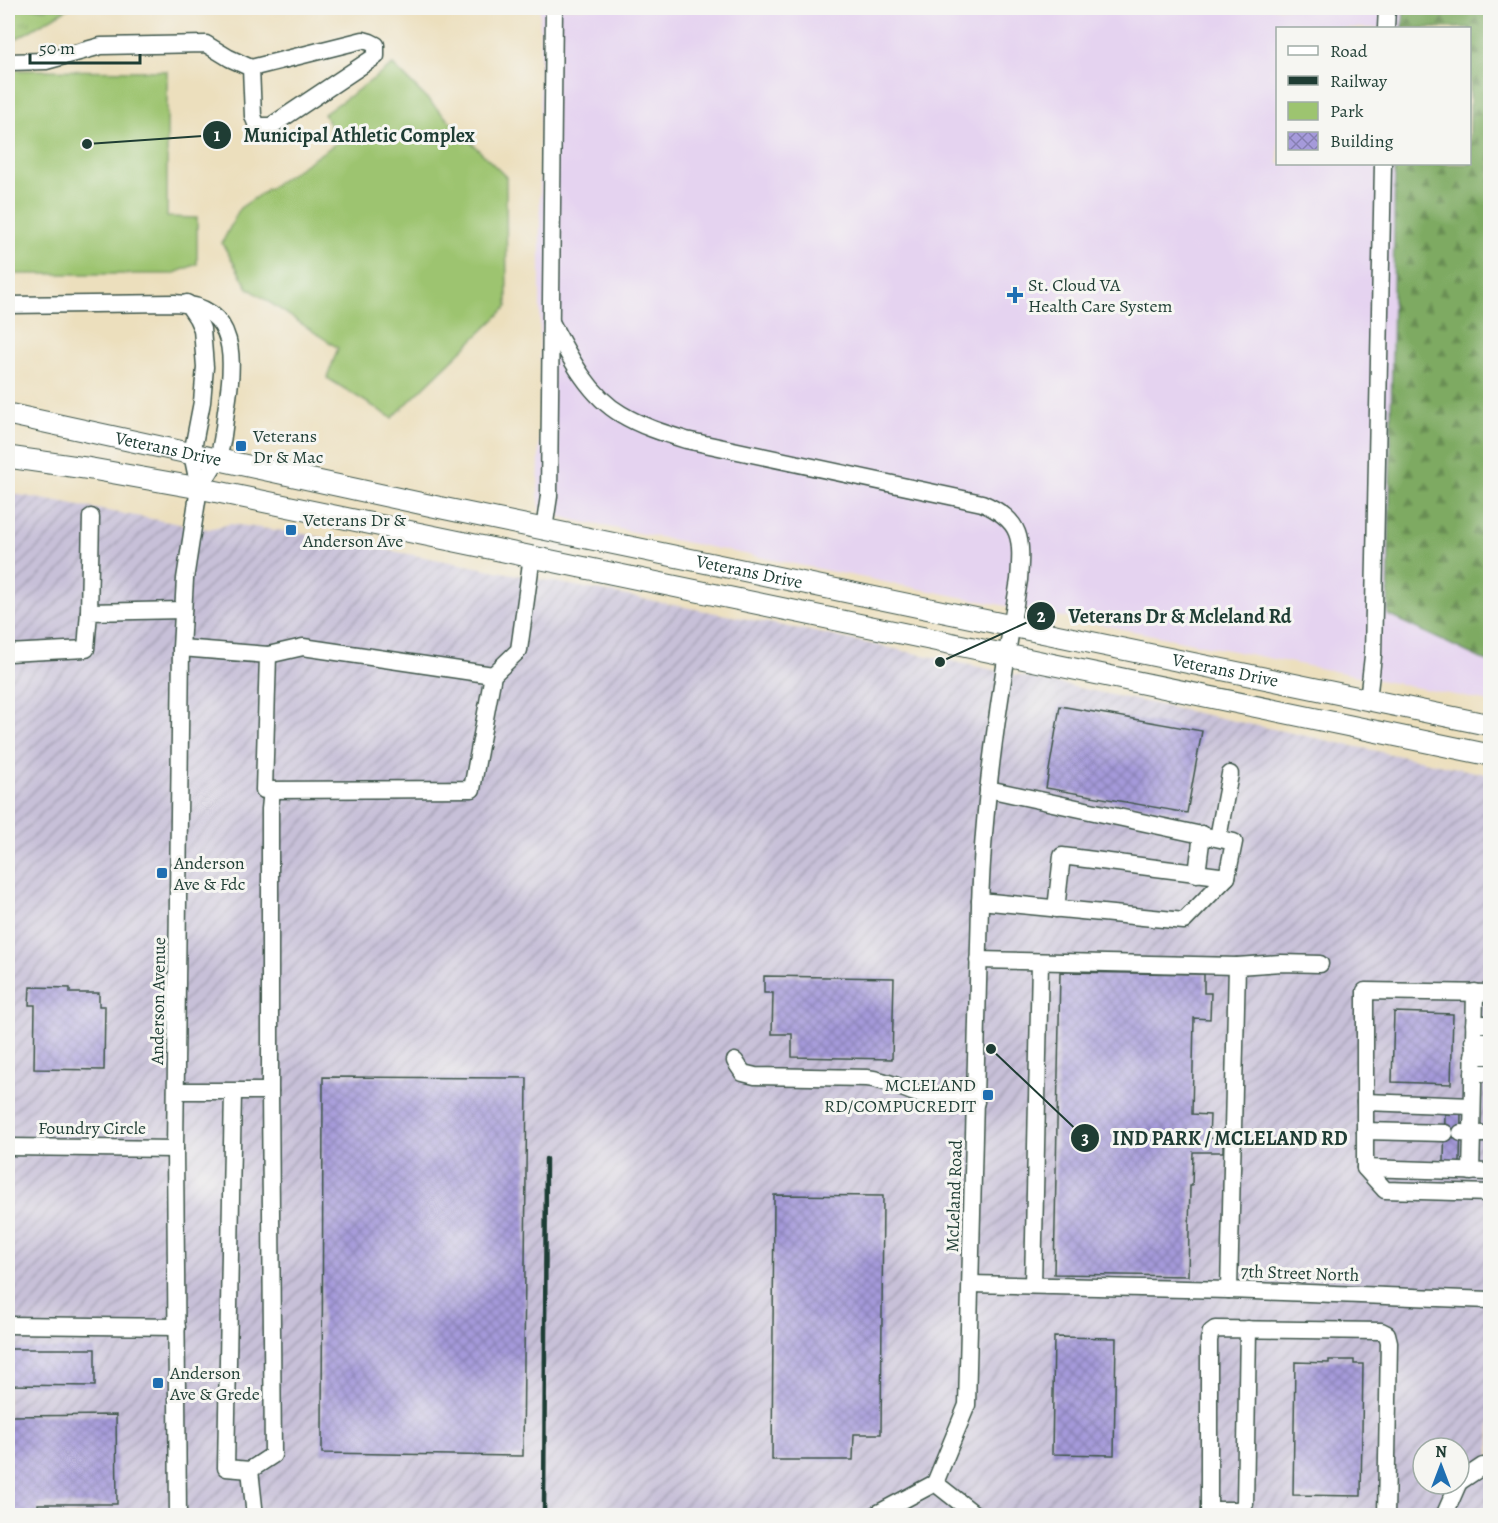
<svg xmlns="http://www.w3.org/2000/svg" width="1498" height="1523" font-family="Alegreya,serif">
<defs>
<pattern id="industrial-furrows" width="10" height="10" patternUnits="userSpaceOnUse" patternTransform="scale(1.5)"><rect width="10" height="10" fill="#c7c0d8"/><path d="M-1 1l2-2M0 10L10 0M9 11l2-2" fill="none" stroke="#a19db0"/></pattern>
<pattern id="grass-tufts" width="24" height="20" patternUnits="userSpaceOnUse" patternTransform="scale(1.5)"><rect width="24" height="20" fill="#9dc470"/><path d="M3 7l-1-3M5 7V3M7 7l1-3M15 17l-1-3M17 17v-4M19 17l1-3" fill="none" stroke="#7fa05d"/></pattern>
<pattern id="forest-firs" width="22" height="20" patternUnits="userSpaceOnUse" patternTransform="scale(1.5)"><rect width="22" height="20" fill="#7eaa62"/><path d="M5 1l3.5 6h-7zM16 11l3.5 6h-7z" fill="#678c52"/></pattern>
<pattern id="building-cross-hatch" width="8" height="8" patternUnits="userSpaceOnUse" patternTransform="scale(1.5)"><rect width="8" height="8" fill="#a59ada"/><path d="M0 0l8 8M0 8l8-8" fill="none" stroke="#867fb2"/></pattern>
</defs>
<rect width="100%" height="100%" fill="#f6f6f2"/>
<filter id="ink" filterUnits="userSpaceOnUse"><feTurbulence type="fractalNoise" baseFrequency=".0167" numOctaves="2"/><feDisplacementMap in="SourceGraphic" scale="12" xChannelSelector="R" yChannelSelector="G"/><feConvolveMatrix kernelMatrix="1 2 1 2 8 2 1 2 1" color-interpolation-filters="sRGB"/></filter>
<filter id="wash" filterUnits="userSpaceOnUse"><feTurbulence type="fractalNoise" baseFrequency=".008" numOctaves="4" result="noise"/><feDisplacementMap in="SourceGraphic" scale="24" xChannelSelector="R" yChannelSelector="G"/><feGaussianBlur stdDeviation="1.35" result="paint"/><feColorMatrix in="noise" values="0 0 0 0 0 0 0 0 0 0 0 0 0 0 0 0 0 1.4 0 .05"/><feComposite in="paint" operator="in"/></filter>
<g filter="url(#wash)">
<rect width="100%" height="100%" fill="#ecdfbd"/>
<!-- built -->
<path fill="#e5d3f0" fill-rule="evenodd" d="M540 8H1490V702L578 521 540 511 538 492 540 426ZM1278 28H1470V164H1278Z"/>
<!-- industrial -->
<path fill="url(#industrial-furrows)" fill-rule="evenodd" d="M8 493 208 529 230 524 299 533 805 630 1490 775V1515H8ZM1423 1448H1459V1484H1423Z"/>
<!-- grass -->
<polygon fill="url(#grass-tufts)" stroke="#5e8052" stroke-width="1.5" points="8,8 69,8 9,43 8,43"/>
<!-- forest -->
<polygon fill="url(#forest-firs)" stroke="#4e744b" stroke-width="1.5" points="1404,8 1490,8 1490,663 1388,615 1395,164 1470,164 1470,28 1403,28"/>
<!-- park -->
<g fill="#9dc470" stroke="#5e8052" stroke-width="1.5">
<polygon points="393,65 506,177 507,307 392,418 327,378 338,348 248,288 222,243 240,208 338,142 324,114"/>
<polygon points="8,70 167,71 167,217 197,218 197,264 172,274 8,274"/>
</g>
<g id="blocks">
<!-- building -->
<g fill="url(#building-cross-hatch)">
<polygon points="1060,706 1202,731 1187,813 1046,788"/>
<polygon points="1060,972 1204,974 1204,993 1211,993 1210,1019 1194,1018 1192,1114 1210,1115 1209,1138 1223,1139 1223,1152 1193,1152 1192,1186 1190,1186 1188,1276 1054,1274"/>
<polygon points="764,976 894,978 892,1059 792,1057 792,1034 772,1034 773,993 764,993"/>
<polygon points="30,987 70,988 70,993 99,993 99,1006 105,1006 104,1070 34,1069 35,1005 29,1005"/>
<polygon points="1394,1012 1453,1014 1451,1084 1392,1082"/>
<polygon points="323,1077 527,1078 523,1456 322,1453"/>
<polygon points="1445,1114 1461,1114 1460,1163 1444,1163"/>
<polygon points="774,1195 883,1196 881,1434 854,1434 853,1460 772,1460"/>
<polygon points="1054,1337 1116,1338 1114,1455 1052,1454"/>
<polygon points="8,1349 95,1349 95,1386 8,1385"/>
<polygon points="1329,1360 1354,1360 1354,1364 1363,1364 1361,1496 1293,1495 1295,1362 1329,1363"/>
<polygon points="116,1415 117,1504 38,1504 38,1516 8,1516 8,1416"/>
</g>
</g>
</g>
<g filter="url(#ink)">
<use href="#blocks" fill-opacity="0" stroke="#3e5549" stroke-width="1.5"/>
<g fill="none" stroke-linecap="round" stroke-linejoin="round">
<!-- minor casing -->
<g stroke="#3e5549" stroke-width="19">
<g id="minor">
<polyline points="1386,28 1387,8"/>
<polyline points="8,62 46,61 101,46 206,44 229,58 251,68 363,40 370,42 376,45 376,56 271,126 257,126 253,116 251,68"/>
<path d="M8 305 175 303C240 306 234 362 226 411 224 426 223 447 216 461 212 470 205 479 199 488"/>
<path d="M551 322C568 354 588 395 621 414 641 426 663 433 686 440L982 503C1023 521 1022 539 1019 580 1001 688 983 796 980 906L967 1405 935 1483 873 1516"/>
<polyline points="544,529 549,496 554,8"/>
<polyline points="89,612 91,517"/>
<polyline points="181,648 268,655 264,790 472,789 493,675 519,650 532,556"/>
<polyline points="8,653 86,649 89,612 183,610"/>
<polyline points="268,655 303,647 493,675"/>
<polyline points="1368,700 1373,656 1383,164"/>
<polyline points="1218,838 1230,774"/>
<polyline points="1197,874 1202,834"/>
<polyline points="980,901 1184,921 1227,877 1234,842 988,789"/>
<polyline points="1056,909 1062,856 1227,877"/>
<polyline points="978,960 1237,966"/>
<polyline points="1320,964 1281,963 1237,966 1229,1290 1490,1300"/>
<polyline points="1475,992 1472,1134 1490,1134"/>
<polyline points="1490,993 1365,991 1365,1168 1490,1172"/>
<polyline points="1474,1024 1490,1024"/>
<polyline points="1473,1041 1490,1041"/>
<polyline points="1473,1056 1490,1056"/>
<path d="M735 1061 743 1073 755 1076 867 1078C887 1080 900 1088 918 1094 937 1099 957 1100 976 1102"/>
<polyline points="1473,1073 1489,1073"/>
<path d="M176 1091C207 1091 238 1091 270 1091L273 1455 250 1470 226 1468 233 1091"/>
<polyline points="270,1091 270,809 272,790"/>
<polyline points="1365,1102 1472,1106"/>
<polyline points="1365,1131 1445,1133"/>
<polyline points="1461,1133 1472,1134 1471,1172"/>
<polyline points="8,1147 175,1149"/>
<polyline points="1365,1168 1385,1190 1490,1193"/>
<polyline points="971,1284 1229,1290"/>
<polyline points="1033,1285 1040,962"/>
<polyline points="8,1325 177,1327"/>
<polyline points="250,1470 255,1516"/>
<polyline points="1459,1482 1483,1466"/>
<polyline points="935,1483 977,1516"/>
<polyline points="1209,1510 1240,1510 1245,1504 1248,1329"/>
<polyline points="178,1516 175,1149 181,648 185,579 199,488 192,454 202,402 205,367 202,329 197,318 187,303"/>
<polyline points="1209,1516 1209,1340 1211,1332 1215,1329 1381,1331 1387,1334 1389,1342 1386,1516"/>
<polyline points="1444,1516 1458,1484"/>
</g>
</g>
<!-- major casing -->
<g stroke="#3e5549" stroke-width="23">
<g id="major">
<path id="s1" d="M8 414 442 508 1490 725"/>
<polyline points="8,457 92,469 199,488 1490,755"/>
</g>
</g>
<!-- minor -->
<use href="#minor" stroke="#fff" stroke-width="16"/>
<!-- major -->
<use href="#major" stroke="#fff" stroke-width="21"/>
<!-- rail -->
<polyline stroke="#1f3d34" stroke-width="4.5" points="544,1516 546,1159"/>
</g>
</g>
<!-- markers -->
<g fill="#1f6fb2" stroke="#f6f6f2" stroke-width="2">
<path d="M1012 286h6v6h6v6h-6v6h-6v-6h-6v-6h6z"/>
<rect x="235" y="440" width="12" height="12" rx="3"/>
<rect x="285" y="524" width="12" height="12" rx="3"/>
<rect x="156" y="867" width="12" height="12" rx="3"/>
<rect x="982" y="1089" width="12" height="12" rx="3"/>
<rect x="152" y="1377" width="12" height="12" rx="3"/>
</g>
<g text-anchor="middle" stroke-width="6" stroke-linejoin="round" paint-order="stroke">
<!-- poi labels -->
<g font-size="18" fill="#1f3d34" stroke="#f6f6f2" text-anchor="start">
<text x="1028" y="291">St. Cloud VA<tspan x="1028" dy="21">Health Care System</tspan></text>
<text x="253" y="442">Veterans<tspan x="253" dy="21">Dr &amp; Mac</tspan></text>
<text x="303" y="526">Veterans Dr &amp;<tspan x="303" dy="21">Anderson Ave</tspan></text>
<text x="174" y="869">Anderson<tspan x="174" dy="21">Ave &amp; Fdc</tspan></text>
<text x="976" y="1091" text-anchor="end">MCLELAND<tspan x="976" dy="21">RD/COMPUCREDIT</tspan></text>
<text x="170" y="1379">Anderson<tspan x="170" dy="21">Ave &amp; Grede</tspan></text>
</g>
<!-- street labels -->
<g font-size="18" fill="#1f3d34" stroke="#f6f6f2">
<text dy="6" stroke="none"><textPath href="#s1" startOffset="164">Veterans Drive</textPath></text>
<text dy="6" stroke="none"><textPath href="#s1" startOffset="758">Veterans Drive</textPath></text>
<text dy="6" stroke="none"><textPath href="#s1" startOffset="1244">Veterans Drive</textPath></text>
<text transform="translate(158 1001) rotate(-89)" y="6">Anderson Avenue</text>
<text x="92" y="1134">Foundry Circle</text>
<text transform="translate(954 1196) rotate(-88)" y="6">McLeland Road</text>
<text transform="translate(1300 1273) rotate(2)" y="6">7th Street North</text>
</g>
</g>
<!-- callouts -->
<path fill="none" stroke="#1f3d34" stroke-width="2" d="M87 144L217 135M940 662L1041 616M991 1049L1085 1138"/>
<g fill="#1f3d34" stroke="#f6f6f2" stroke-width="2">
<circle cx="87" cy="144" r="6"/>
<circle cx="940" cy="662" r="6"/>
<circle cx="991" cy="1049" r="6"/>
<circle cx="217" cy="135" r="15"/>
<circle cx="1041" cy="616" r="15"/>
<circle cx="1085" cy="1138" r="15"/>
</g>
<g font-size="18" text-anchor="middle" font-weight="bold" fill="#fff">
<text x="217" y="141">1</text>
<text x="1041" y="622">2</text>
<text x="1085" y="1144">3</text>
</g>
<g font-size="20" text-anchor="middle" font-weight="bold" fill="#1f3d34" stroke="#f6f6f2" stroke-width="6" stroke-linejoin="round" paint-order="stroke">
<text x="359" y="142">Municipal Athletic Complex</text>
<text x="1180" y="623">Veterans Dr &amp; Mcleland Rd</text>
<text x="1230" y="1145">IND PARK / MCLELAND RD</text>
</g>
<!-- margin -->
<rect width="1498" height="1523" fill="none" stroke="#f6f6f2" stroke-width="30"/>
<!-- legend -->
<rect x="1276" y="27" width="195" height="138" fill="#f6f6f2" stroke="#a0aca6" stroke-width="1.5"/>
<rect x="1288" y="46" width="30" height="9" fill="#ffffff" stroke="#a0aca6" stroke-width="1.5"/>
<text x="1330" y="57" font-size="18" fill="#1f3d34">Road</text>
<rect x="1288" y="76" width="30" height="9" fill="#1f3d34" stroke="#a0aca6" stroke-width="1.5"/>
<text x="1330" y="87" font-size="18" fill="#1f3d34">Railway</text>
<rect x="1288" y="102" width="30" height="18" fill="#9dc470" stroke="#a0aca6" stroke-width="1.5"/>
<text x="1330" y="117" font-size="18" fill="#1f3d34">Park</text>
<rect x="1288" y="132" width="30" height="18" fill="url(#building-cross-hatch)" stroke="#a0aca6" stroke-width="1.5"/>
<text x="1330" y="147" font-size="18" fill="#1f3d34">Building</text>
<!-- north arrow -->
<g transform="translate(1441 1466)"><circle r="28" fill="#f6f6f2" stroke="#a0aca6" stroke-width="1.5"/>
<path d="M0-4.5L10 22L0 15L-10 22Z" fill="#1f6fb2"/>
<text y="-9" font-size="16" font-weight="bold" text-anchor="middle" fill="#1f3d34">N</text>
</g>
<!-- scale -->
<path d="M30 54v9h110v-9" fill="none" stroke="#1f3d34" stroke-width="3"/>
<text x="39" y="54" font-size="18" fill="#1f3d34" stroke="#f6f6f2" stroke-width="4.5" paint-order="stroke">50 m</text>
</svg>
